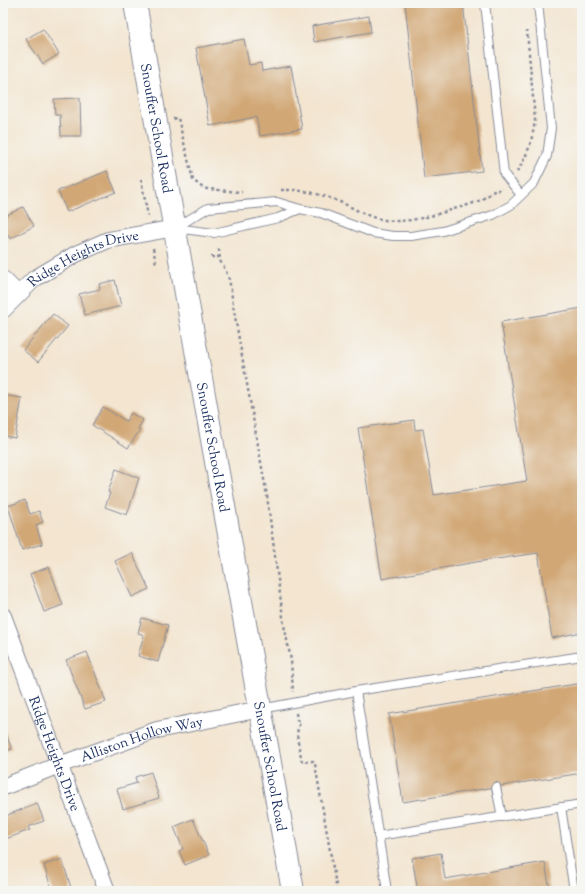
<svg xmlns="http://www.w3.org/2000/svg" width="585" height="894" font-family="'Sorts Mill Goudy',serif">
<rect width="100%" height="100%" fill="#f6f6f2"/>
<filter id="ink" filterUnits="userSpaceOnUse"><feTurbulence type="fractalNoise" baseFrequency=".025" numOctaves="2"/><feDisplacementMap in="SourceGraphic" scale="8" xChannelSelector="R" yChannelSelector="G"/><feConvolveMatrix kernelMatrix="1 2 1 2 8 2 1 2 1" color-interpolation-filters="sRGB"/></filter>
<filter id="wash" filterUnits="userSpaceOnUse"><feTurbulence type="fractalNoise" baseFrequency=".012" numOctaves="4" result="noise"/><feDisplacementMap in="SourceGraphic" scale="16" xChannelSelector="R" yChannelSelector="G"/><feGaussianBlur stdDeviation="0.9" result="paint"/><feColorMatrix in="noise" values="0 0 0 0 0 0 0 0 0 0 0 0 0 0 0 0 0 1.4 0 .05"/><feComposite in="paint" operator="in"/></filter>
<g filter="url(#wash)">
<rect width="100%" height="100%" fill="#f3e5d0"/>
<g id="blocks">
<!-- building -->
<g fill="#d1a776">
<polygon points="405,3 463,3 482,171 424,178"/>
<polygon points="369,16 371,32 314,42 312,26"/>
<polygon points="43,29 59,54 43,64 26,39"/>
<polygon points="244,39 249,65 261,63 262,71 291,66 302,129 260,136 256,117 210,126 196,48"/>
<polygon points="80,98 81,136 61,136 60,115 55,115 54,99"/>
<polygon points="107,171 116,192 67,212 58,191"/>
<polygon points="23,207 34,226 10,239 3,226 3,217"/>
<polygon points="115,280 121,306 85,315 79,294 100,289 99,284"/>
<polygon points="582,308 582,632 552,638 538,553 476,562 382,579 358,428 414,420 415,430 423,429 434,495 527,481 501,322"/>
<polygon points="53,314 68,326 38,362 23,350"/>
<polygon points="3,395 22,398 15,438 3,436"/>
<polygon points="103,407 126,421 131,413 143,420 138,429 140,430 128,448 92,425"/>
<polygon points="116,469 139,478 127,515 105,507 110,493 108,492"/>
<polygon points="25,500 30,514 39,511 43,522 36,525 42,544 22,550 8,506"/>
<polygon points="132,553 149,589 132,597 115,561"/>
<polygon points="49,567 63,605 44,612 30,574"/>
<polygon points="142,618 168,625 158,662 138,656 144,635 138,633"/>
<polygon points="87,652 106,702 85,709 66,660"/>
<polygon points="582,683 582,773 403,802 389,714"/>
<polygon points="3,727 12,749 3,752"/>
<polygon points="151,772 159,798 123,809 117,789 137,783 135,777"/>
<polygon points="37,803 44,821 28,827 30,830 3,840 3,817"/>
<polygon points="193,819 209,855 185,865 179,851 183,849 174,827"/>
<polygon points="441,853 445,879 545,862 550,891 418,891 412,858"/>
<polygon points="62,859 72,891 52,891 44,865"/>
</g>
</g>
</g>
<g filter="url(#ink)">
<use href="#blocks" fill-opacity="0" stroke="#878a97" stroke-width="1"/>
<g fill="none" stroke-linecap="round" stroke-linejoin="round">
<!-- lane casing -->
<g stroke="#878a97" stroke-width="10">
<g id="lane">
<polyline points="485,3 504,174 521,195"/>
<polyline points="300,209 278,218 214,233 175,228 208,208 277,202 300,209 321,213 373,233 393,236 411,236 443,231 493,215 511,205 534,183 547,156 551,128 538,3"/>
<polyline points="356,691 387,891"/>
<polyline points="261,709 356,691 582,656"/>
<polyline points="496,787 502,817"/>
<polyline points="561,807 574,891"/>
<polyline points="378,836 582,804"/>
</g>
</g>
<!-- street casing -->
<g stroke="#878a97" stroke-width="18">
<g id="street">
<polyline points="3,279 18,294"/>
<path id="s1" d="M3 310 34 279 76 254 108 240 175 228"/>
<path id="s2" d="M3 616 107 891"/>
<path id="s3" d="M3 787 59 765 157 730 260 709"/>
</g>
</g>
<!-- secondary casing -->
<g stroke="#878a97" stroke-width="24">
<g id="secondary">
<path id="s4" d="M135 3 199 367 293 891"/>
</g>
</g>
<!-- path -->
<g stroke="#878a97" stroke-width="2.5" stroke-dasharray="3 3" stroke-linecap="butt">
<polyline points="173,119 178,118 193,180 203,188 207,189 242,192"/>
<path d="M517 172C528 154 532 142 535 120L527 31"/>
<polyline points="141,179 148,216"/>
<path d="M281 190C301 189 322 194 340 202 352 207 364 215 376 218 401 225 424 218 448 211 459 207 472 205 482 199 488 196 492 192 497 189L500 191 502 189"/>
<polyline points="153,248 156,263"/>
<polyline points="219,249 220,261 225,269 229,279 231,290 234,311 267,496 284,625 291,660 293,692"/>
<polyline points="211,257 219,257"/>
<path d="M296 713 297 720 300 723C294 734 300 750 302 762L313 761 315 764 337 891"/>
</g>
<!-- lane -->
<use href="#lane" stroke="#fff" stroke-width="8"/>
<!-- street -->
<use href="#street" stroke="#fff" stroke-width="16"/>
<!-- secondary -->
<use href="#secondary" stroke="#fff" stroke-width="22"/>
</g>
</g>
<g text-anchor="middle" stroke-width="3.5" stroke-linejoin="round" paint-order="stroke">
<!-- street labels -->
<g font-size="14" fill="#1b2f5e" stroke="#f6f6f2">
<text dy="5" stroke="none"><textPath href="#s4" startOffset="127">Snouffer School Road</textPath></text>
<text dy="5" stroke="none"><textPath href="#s1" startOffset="98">Ridge Heights Drive</textPath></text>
<text dy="5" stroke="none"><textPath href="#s4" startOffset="451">Snouffer School Road</textPath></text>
<text dy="5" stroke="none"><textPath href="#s3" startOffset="147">Alliston Hollow Way</textPath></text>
<text dy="5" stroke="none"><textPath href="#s2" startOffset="147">Ridge Heights Drive</textPath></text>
<text dy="5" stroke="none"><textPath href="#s4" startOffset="775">Snouffer School Road</textPath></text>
</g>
</g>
<!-- margin -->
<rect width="585" height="894" fill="none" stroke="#f6f6f2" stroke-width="16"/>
</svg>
